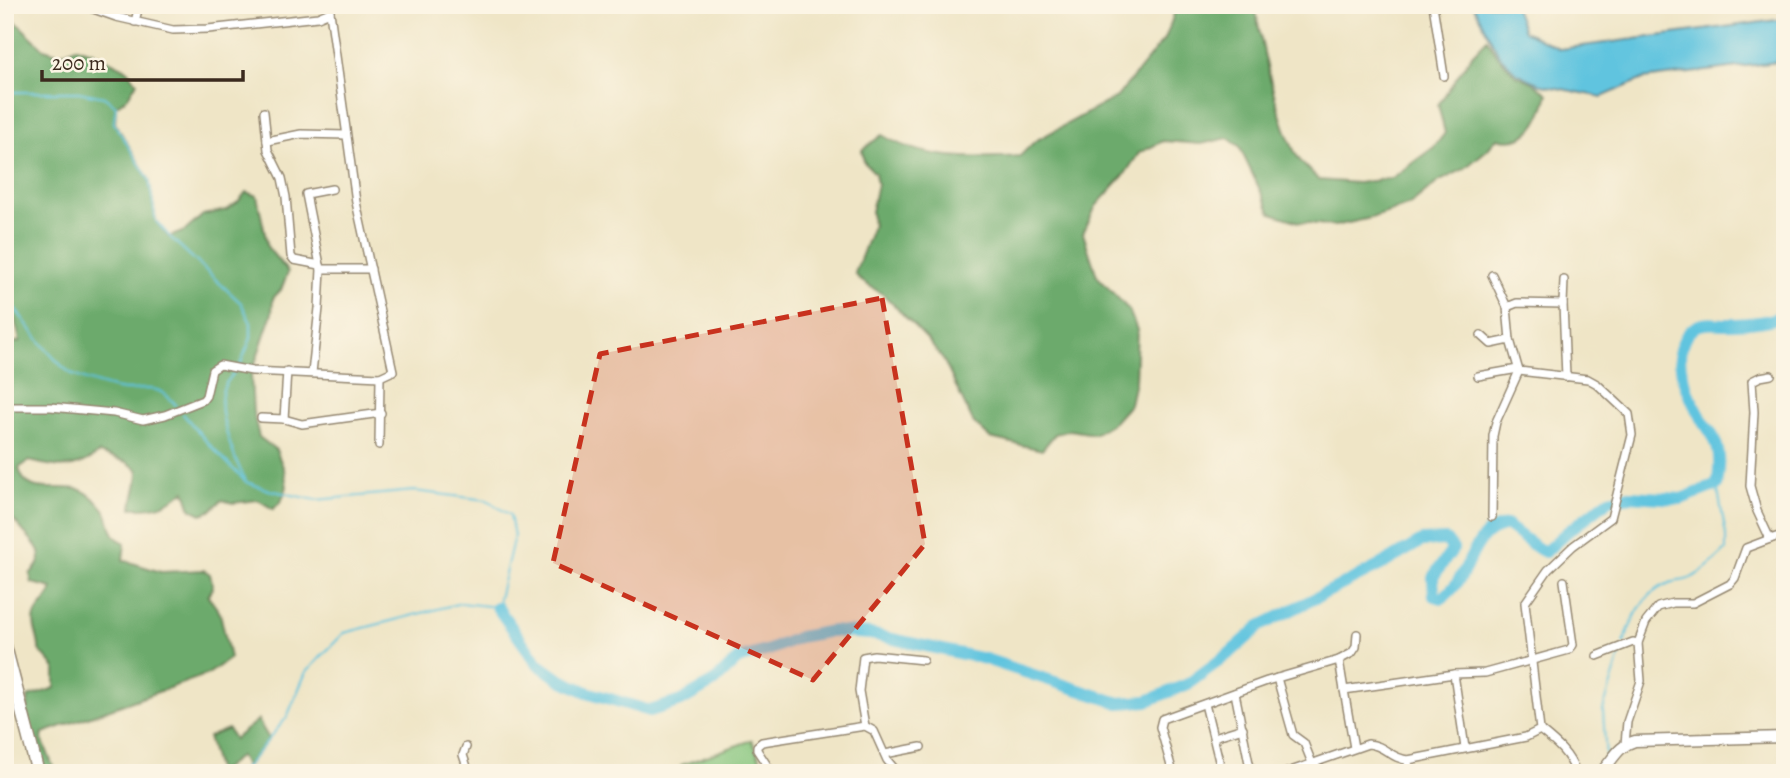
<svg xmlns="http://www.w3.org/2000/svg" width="1790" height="778" font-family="Alegreya,serif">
<rect width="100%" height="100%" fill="#fcf5e5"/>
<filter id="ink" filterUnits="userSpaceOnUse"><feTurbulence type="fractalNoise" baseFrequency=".0143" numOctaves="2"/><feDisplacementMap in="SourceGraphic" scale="14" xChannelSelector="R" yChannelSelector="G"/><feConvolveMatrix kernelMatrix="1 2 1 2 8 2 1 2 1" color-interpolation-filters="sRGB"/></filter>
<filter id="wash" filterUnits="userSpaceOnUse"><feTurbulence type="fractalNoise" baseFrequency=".00686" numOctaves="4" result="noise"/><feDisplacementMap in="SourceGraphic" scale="28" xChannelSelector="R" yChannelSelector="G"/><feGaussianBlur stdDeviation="1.57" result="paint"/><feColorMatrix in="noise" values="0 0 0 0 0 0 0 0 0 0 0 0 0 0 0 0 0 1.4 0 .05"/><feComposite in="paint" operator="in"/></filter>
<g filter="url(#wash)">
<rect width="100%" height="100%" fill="#efe5c6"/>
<!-- green -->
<polygon fill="#85c57d" stroke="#60784e" stroke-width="2" points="752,740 766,773 685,773 681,765"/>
<!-- forest -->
<g fill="#6caa6c" stroke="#546a45" stroke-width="2">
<path d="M5 5 12 6 13 19 44 49 60 54 76 47 92 52 125 68 137 82 128 97 116 106 115 123 149 179 156 221 169 237 185 231 203 215 226 210 238 202 246 192 257 196 268 248 288 272 281 290 273 298 272 313 251 375 253 412 259 437 276 450 284 469 287 487 281 502 273 509 258 500 233 503 222 500 210 511 201 514 191 509 185 491C165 505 157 509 132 508 133 496 139 480 138 470L127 462 99 453C75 472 58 468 29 461L19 468C25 499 61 483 81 490 89 493 101 504 106 512 110 519 110 531 116 537 118 540 122 541 125 543L123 560 161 572 204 570 210 574 213 588 208 596 220 613 230 658 208 674 43 733 42 740C45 745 53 766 55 773H38L25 710 28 707V697L55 688V668L39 650C40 639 31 626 35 616 38 606 50 600 52 588L32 583 30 574C49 556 38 547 24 532 15 522 18 522 5 514V345L20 341 14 316 5 308Z"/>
<path d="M1177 5H1255C1261 45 1278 122 1297 156 1302 165 1312 173 1319 180L1358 183 1392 178 1434 147 1445 133 1438 105 1472 55 1487 39 1498 56 1516 75 1533 82 1548 94C1541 121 1528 147 1497 138L1488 149 1464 169 1438 182 1410 205 1371 218 1335 226 1299 222 1271 213 1239 146 1228 138 1201 144 1163 141 1139 153 1125 174 1096 206 1083 233 1097 276 1129 310 1137 330 1135 381 1130 404 1114 422 1094 434 1070 430 1055 434 1042 450 990 438 973 422 944 361 926 338 884 295 860 280 855 273 873 226 871 212 877 184 875 173 864 162 862 150 882 135C923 160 974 159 1020 156L1035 141 1117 97 1166 37Z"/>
<polygon points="258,720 269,739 246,767 240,756 218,773 208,737 228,729 234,739"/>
</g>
<!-- water -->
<polygon fill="#61c4df" stroke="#4e777e" stroke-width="2" points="1473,5 1514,5 1524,31 1560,49 1785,19 1785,61 1643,79 1602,97 1542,85 1517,73 1499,55"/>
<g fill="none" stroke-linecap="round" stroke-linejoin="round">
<!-- stream -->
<g stroke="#61c4df" stroke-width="2">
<polyline points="5,92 79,92 104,97 116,106 114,123 149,179 156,221 170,237 241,303 251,323 251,338 240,365"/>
<path d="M5 296C23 317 50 360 72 374 81 379 107 387 118 389 144 394 153 378 176 405"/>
<path d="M234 373C231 377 226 382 224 387 214 409 235 460 245 480"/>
<polyline points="183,414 207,442 246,482 269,490 316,500 414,491 487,500 510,515 514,536 497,607 461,603 344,633 306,672 287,717 241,773"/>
<path d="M1624 643C1632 619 1642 595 1667 584 1675 580 1685 582 1693 577 1706 570 1715 560 1726 550V535L1717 485"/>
<polyline points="1606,759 1603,710 1622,649"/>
</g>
<!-- river -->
<path stroke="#61c4df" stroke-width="12" d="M497 607 538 664 559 679 587 692 650 711 681 701 714 682 738 659 769 650 799 637 832 631 870 634 985 659 1119 703 1147 701 1188 684 1231 652 1260 626 1379 566 1422 541 1446 540 1453 549 1433 577 1434 596 1442 598C1467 581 1470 544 1491 531 1495 528 1502 527 1506 525 1520 534 1531 546 1545 552L1567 532 1609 500 1630 496 1681 499 1717 485C1720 470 1721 457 1716 443 1714 436 1709 430 1705 424 1690 399 1663 350 1695 327 1704 321 1717 324 1727 324 1745 324 1768 322 1785 315"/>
</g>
</g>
<g filter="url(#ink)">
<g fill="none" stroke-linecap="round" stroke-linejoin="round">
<!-- street casing -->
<g stroke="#958872" stroke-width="10">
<g id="street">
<polyline points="82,5 116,17 173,30 208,29 318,17 330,12 330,5"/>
<polyline points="1433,5 1444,76"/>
<polyline points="135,22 139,5"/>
<polyline points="264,112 268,150 282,178 286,197 291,256 294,260 320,265 321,269"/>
<polyline points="267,141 301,134 346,135"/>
<polyline points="320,265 306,194 332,189"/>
<polyline points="1563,304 1566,377"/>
<polyline points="1507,307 1517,303 1563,304 1564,280"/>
<polyline points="1481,335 1491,344 1510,340"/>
<polyline points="312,373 319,308 321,269 371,269"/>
<polyline points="1478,376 1518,369"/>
<polyline points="5,407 51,407 114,413 143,420 165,415 203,400 206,396 212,370 220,365 252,371 380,377 393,371 356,202 330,12"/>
<polyline points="261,418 284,419 302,424 381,413"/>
<polyline points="284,419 287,371"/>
<polyline points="379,445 380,377"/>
<polyline points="1492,517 1493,436 1496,422 1519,371"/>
<polyline points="1770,539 1785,534"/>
<polyline points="1597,656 1633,642 1638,643"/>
<polyline points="1339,660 1344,690"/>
<polyline points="1454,674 1465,748"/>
<polyline points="1277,678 1293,735 1304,743 1312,763"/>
<polyline points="1235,693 1251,773"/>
<polyline points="1205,704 1222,773"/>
<polyline points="865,726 859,691 863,657 874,655 923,660"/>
<path d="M1540 730C1556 743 1569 753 1576 773"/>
<polyline points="1214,737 1243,728"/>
<polyline points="1625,744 1627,722 1641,681 1638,643 1646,622 1658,607 1673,603 1693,603 1730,584 1735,578 1746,548 1770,539 1757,511 1750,486 1754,412 1752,381 1760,377 1771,375"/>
<polyline points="466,747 463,755 469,773"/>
<polyline points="1354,748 1344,690 1454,674 1485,673 1569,650 1573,645 1564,581"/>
<polyline points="885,754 921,747"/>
<polyline points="772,773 757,750 757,746 762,742 865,726 874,731 887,760 898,773"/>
<polyline points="1173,773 1160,727 1162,719 1267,681 1339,660 1352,653 1356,647 1357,634"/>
<path d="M1285 773 1368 744C1385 745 1391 759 1408 760"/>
<polyline points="1409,773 1408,760 1526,737 1540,730 1525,603 1548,570 1573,546 1611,518 1632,435 1629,414 1597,384 1588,379 1519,371 1510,340 1507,307 1492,275"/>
</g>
</g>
<!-- secondary casing -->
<g stroke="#958872" stroke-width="13">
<path id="secondary" d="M1600 773C1613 761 1617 746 1635 741L1785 737"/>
</g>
<!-- primary casing -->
<g stroke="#958872" stroke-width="15">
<polyline id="primary" points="5,646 38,773"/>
</g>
<!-- street -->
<use href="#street" stroke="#fff" stroke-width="7"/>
<!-- secondary -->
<use href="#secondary" stroke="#fff" stroke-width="10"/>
<!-- primary -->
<use href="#primary" stroke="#fff" stroke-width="12"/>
</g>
</g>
<!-- marked area -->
<path fill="#c8321e" fill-opacity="0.2" stroke="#c8321e" stroke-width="5" stroke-dasharray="14 9" stroke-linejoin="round" d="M882 298 925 544 813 680 553 563 600 354Z"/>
<!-- margin -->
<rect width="1790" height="778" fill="none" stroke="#fcf5e5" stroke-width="28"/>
<!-- scale -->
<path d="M42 70v10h201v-10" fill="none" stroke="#3b2a1e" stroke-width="3.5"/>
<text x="52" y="70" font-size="21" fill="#3b2a1e" stroke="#fcf5e5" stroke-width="5" paint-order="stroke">200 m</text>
</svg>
